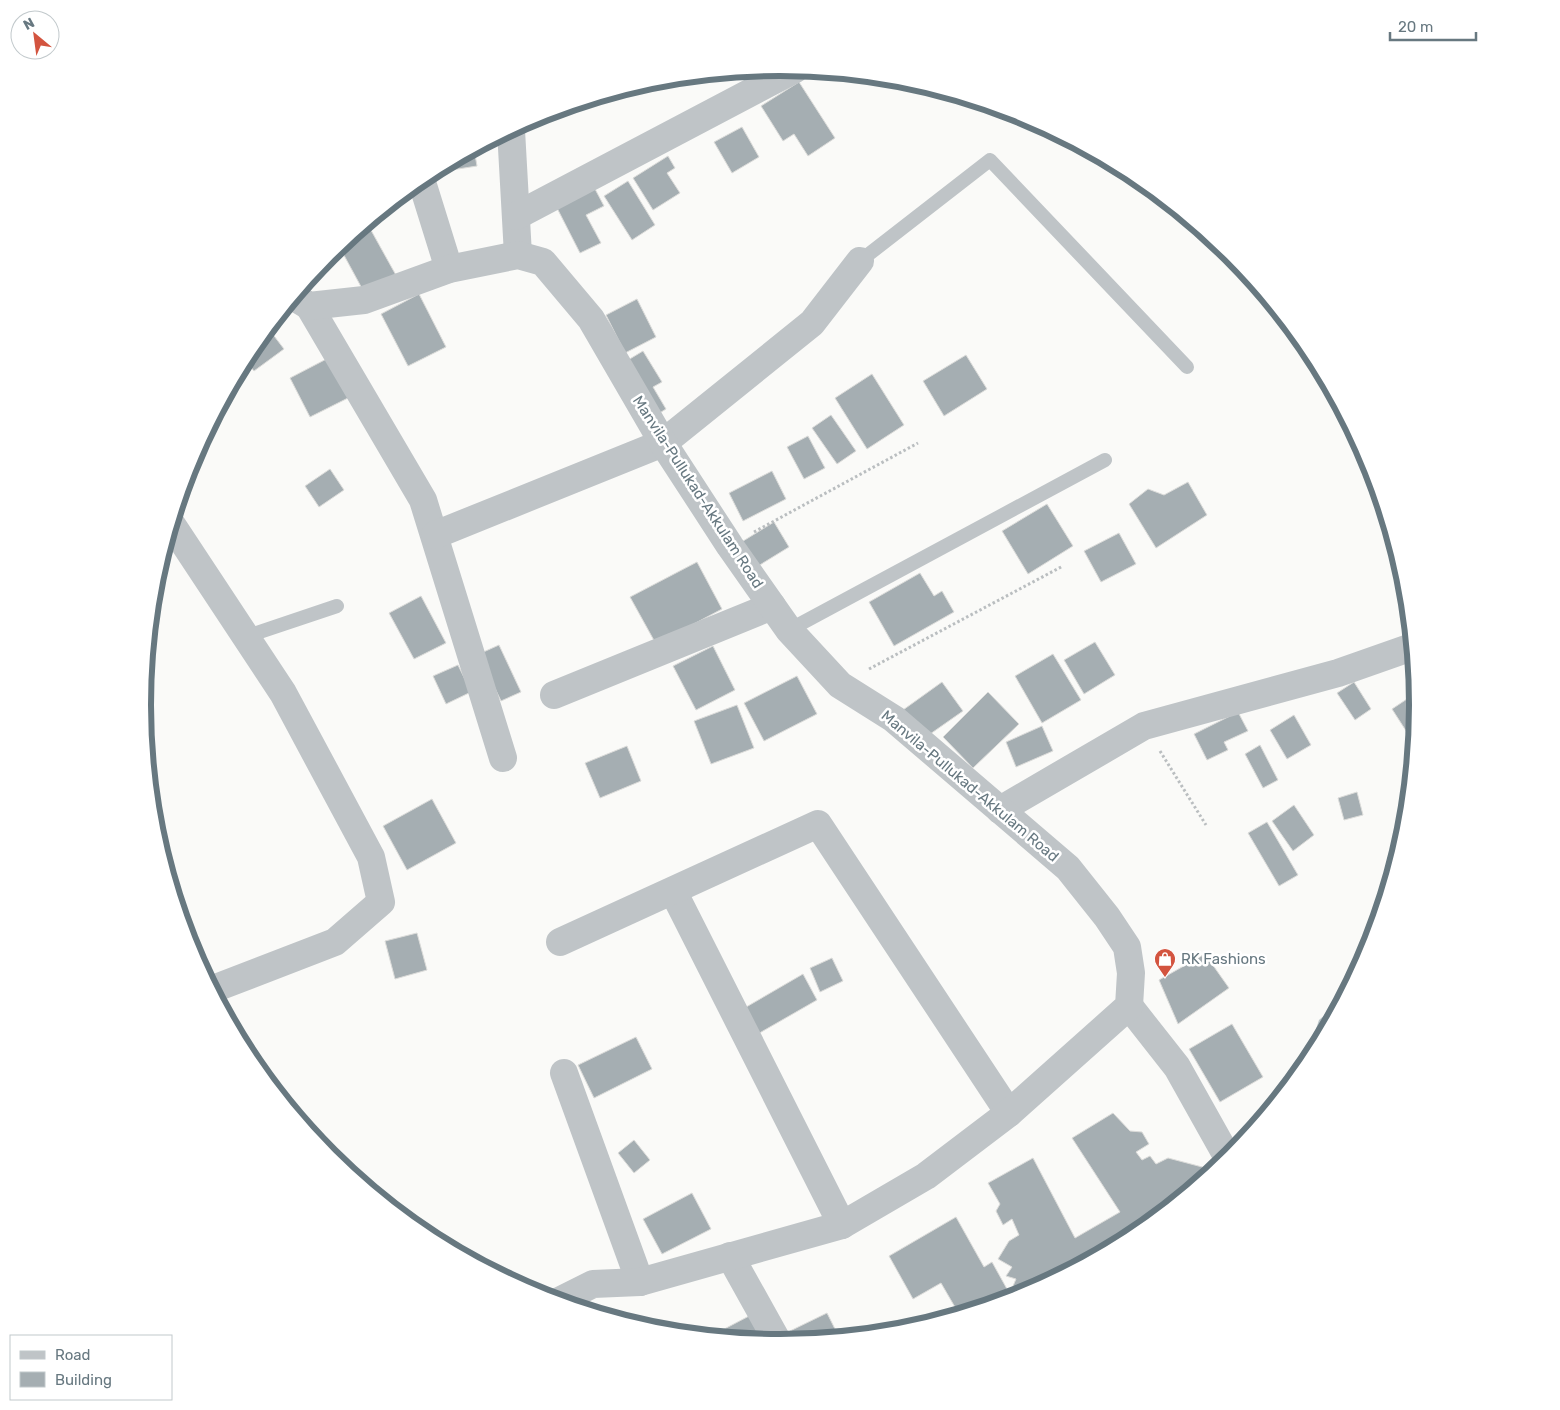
<svg xmlns="http://www.w3.org/2000/svg" width="1560" height="1410" font-family="Rubik,sans-serif">
<rect width="100%" height="100%" fill="#fafaf8"/>
<!-- water -->
<polygon fill="#b7c3c6" points="1341,1001 1312,1055 1313,1048 1318,1044 1314,1035 1319,1020"/>
<!-- building -->
<g fill="#a5aeb2" stroke="#dcdcda">
<polygon points="799,82 835,138 808,156 794,134 783,141 761,106"/>
<polygon points="742,127 759,157 732,173 714,142"/>
<polygon points="474,149 477,166 445,171 444,165"/>
<polygon points="668,156 675,168 667,173 680,193 653,210 633,178"/>
<polygon points="628,181 655,225 632,240 604,196"/>
<polygon points="595,189 604,206 586,215 601,243 580,253 557,208"/>
<polygon points="367,223 397,277 365,294 339,246"/>
<polygon points="419,294 446,347 408,366 381,314"/>
<polygon points="637,299 656,337 625,353 606,315"/>
<polygon points="268,328 284,349 254,371 245,360"/>
<polygon points="643,351 662,382 653,387 666,409 650,419 618,366"/>
<polygon points="338,353 358,393 310,417 290,378"/>
<polygon points="966,355 987,389 944,416 923,381"/>
<polygon points="872,374 904,425 867,449 835,398"/>
<polygon points="831,415 856,451 837,464 812,428"/>
<polygon points="808,436 825,468 804,479 787,447"/>
<polygon points="330,469 344,490 319,507 305,486"/>
<polygon points="772,471 786,499 743,521 729,493"/>
<polygon points="1188,482 1207,515 1156,548 1129,504 1148,489 1164,495"/>
<polygon points="1047,504 1073,546 1028,574 1002,531"/>
<polygon points="774,522 789,547 750,571 735,546"/>
<polygon points="1119,533 1136,564 1101,582 1084,551"/>
<polygon points="697,562 722,609 656,644 630,597"/>
<polygon points="920,573 934,596 942,591 954,612 894,646 869,602"/>
<polygon points="421,596 446,643 414,659 389,613"/>
<polygon points="1095,642 1115,675 1084,694 1064,660"/>
<polygon points="499,645 521,692 501,701 479,654"/>
<polygon points="713,646 735,690 696,710 673,666"/>
<polygon points="1053,654 1081,700 1042,723 1015,676"/>
<polygon points="458,665 471,692 446,704 433,676"/>
<polygon points="797,676 817,714 764,741 744,703"/>
<polygon points="942,682 963,711 923,739 903,710"/>
<polygon points="1354,682 1371,709 1355,720 1337,693"/>
<polygon points="988,692 1019,724 973,768 943,737"/>
<polygon points="1416,693 1415,735 1410,737 1392,709"/>
<polygon points="737,705 754,748 711,764 694,721"/>
<polygon points="1238,712 1248,731 1224,742 1228,750 1207,760 1194,734"/>
<polygon points="1294,715 1311,745 1287,759 1270,730"/>
<polygon points="1042,726 1053,751 1016,767 1006,742"/>
<polygon points="1260,745 1278,780 1263,788 1245,754"/>
<polygon points="627,746 641,781 600,798 585,763"/>
<polygon points="1357,792 1363,815 1344,820 1338,798"/>
<polygon points="432,799 456,843 407,870 383,826"/>
<polygon points="1294,805 1314,835 1293,851 1272,821"/>
<polygon points="1267,822 1298,875 1279,886 1248,833"/>
<polygon points="417,933 427,970 395,979 385,941"/>
<polygon points="1205,954 1229,988 1178,1024 1159,980"/>
<polygon points="832,958 843,981 820,992 810,968"/>
<polygon points="803,974 817,1000 756,1035 741,1010"/>
<polygon points="1232,1024 1263,1077 1220,1102 1189,1049"/>
<polygon points="636,1037 652,1069 594,1098 578,1065"/>
<polygon points="1113,1113 1130,1131 1142,1132 1149,1144 1136,1152 1142,1160 1150,1156 1156,1164 1168,1158 1206,1168 1203,1179 1134,1235 1028,1292 1013,1286 1016,1279 1006,1276 1012,1267 998,1259 1009,1241 1019,1235 1012,1219 1003,1225 996,1211 1000,1204 988,1183 1033,1158 1075,1238 1120,1212 1072,1138"/>
<polygon points="634,1140 650,1160 634,1173 618,1153"/>
<polygon points="692,1193 711,1229 662,1254 643,1219"/>
<polygon points="956,1217 984,1267 992,1262 1012,1298 959,1314 941,1283 913,1299 889,1256"/>
<polygon points="827,1313 839,1337 795,1341 790,1331"/>
<polygon points="751,1315 764,1341 711,1336"/>
</g>
<g fill="none" stroke-linecap="round" stroke-linejoin="round">
<!-- path -->
<g stroke="#babec0" stroke-width="3" stroke-dasharray="2.5 2.5" stroke-linecap="butt">
<polyline points="754,532 918,443"/>
<polyline points="869,669 1063,566"/>
<polyline points="1160,751 1206,825"/>
</g>
<!-- service -->
<g stroke="#bfc4c7" stroke-width="14">
<polyline points="860,261 990,160 1187,367"/>
<polyline points="789,630 1105,460"/>
<polyline points="245,637 337,606"/>
</g>
<!-- minor -->
<g stroke="#bfc4c7" stroke-width="28">
<polyline points="511,130 518,255"/>
<polyline points="421,179 449,269"/>
<polyline points="516,216 795,69"/>
<polyline points="309,306 423,500 503,758"/>
<polyline points="172,525 283,693 371,857 381,902 335,942 213,989"/>
<polyline points="435,535 663,443 812,323 860,261"/>
<polyline points="554,695 772,606"/>
<polyline points="1000,810 1144,726 1338,673 1412,647"/>
<polyline points="673,891 842,1225"/>
<polyline points="560,942 818,824 1009,1113"/>
<polyline points="1129,1006 1177,1067 1228,1158"/>
<polyline points="564,1073 640,1282"/>
<polyline points="730,1256 778,1342"/>
</g>
<!-- tertiary -->
<polyline stroke="#bfc4c7" stroke-width="28" points="294,297 309,306 364,300 449,269 518,255 543,262 591,319 663,443 730,546 789,630 840,685 894,719 1068,868 1107,917 1127,947 1131,973 1129,1006 1009,1113 926,1176 842,1225 640,1282 593,1284 559,1301"/>
</g>
<!-- icons -->
<defs>
<g id="shop-pin" transform="scale(1.125)"><path d="M0 17L-7.5 6A9.5 9.5 0 1 1 7.5 6Z" fill="#d3543f" stroke="#fff"/><path d="M-5-2.5h2.3a2.7 3.5 0 0 1 5.4 0H5L5.5 6h-11ZM-1.5-2.5h3a1.5 2.3 0 0 0-3 0Z" fill="#fff"/></g>
</defs>
<g fill-rule="evenodd">
<use href="#shop-pin" x="1165" y="959"/>
</g>
<g text-anchor="middle" stroke-width="5" stroke-linejoin="round" paint-order="stroke">
<!-- street labels -->
<g font-size="15" fill="#677880" stroke="#fff">
<text transform="translate(698 492) rotate(57)" y="5">Manvila-Pullukad-Akkulam Road</text>
<text transform="translate(970 786) rotate(40)" y="5">Manvila-Pullukad-Akkulam Road</text>
</g>
<!-- poi labels -->
<g font-size="15" fill="#677880" stroke="#fff" text-anchor="start">
<text x="1181" y="964">RK Fashions</text>
</g>
</g>
<!-- crop -->
<path d="M0 0H1560V1410H0ZM151 705a629 629 0 1 1 1258 0a629 629 0 1 1-1258 0Z" fill="#fff" fill-rule="evenodd"/>
<path fill="none" stroke="#677880" stroke-width="6" d="M151 705a629 629 0 1 1 1258 0a629 629 0 1 1-1258 0Z"/>
<!-- legend -->
<rect x="10" y="1335" width="162" height="65" fill="#ffffff" stroke="#c2c9cc"/>
<rect x="20" y="1351" width="25" height="8" fill="#bfc4c7" stroke="#c2c9cc"/>
<text x="55" y="1360" font-size="15" fill="#677880">Road</text>
<rect x="20" y="1372" width="25" height="15" fill="#a5aeb2" stroke="#c2c9cc"/>
<text x="55" y="1385" font-size="15" fill="#677880">Building</text>
<!-- north arrow -->
<g transform="translate(35 35) rotate(331)"><circle r="24" fill="#ffffff" stroke="#c2c9cc"/>
<path d="M0-4L9 19L0 12L-9 19Z" fill="#d3543f"/>
<text y="-8" font-size="14" font-weight="bold" text-anchor="middle" fill="#677880">N</text>
</g>
<!-- scale -->
<path d="M1390 32v8h86v-8" fill="none" stroke="#677880" stroke-width="2.5"/>
<text x="1398" y="32" font-size="15" fill="#677880" stroke="#ffffff" stroke-width="4" paint-order="stroke">20 m</text>
</svg>
